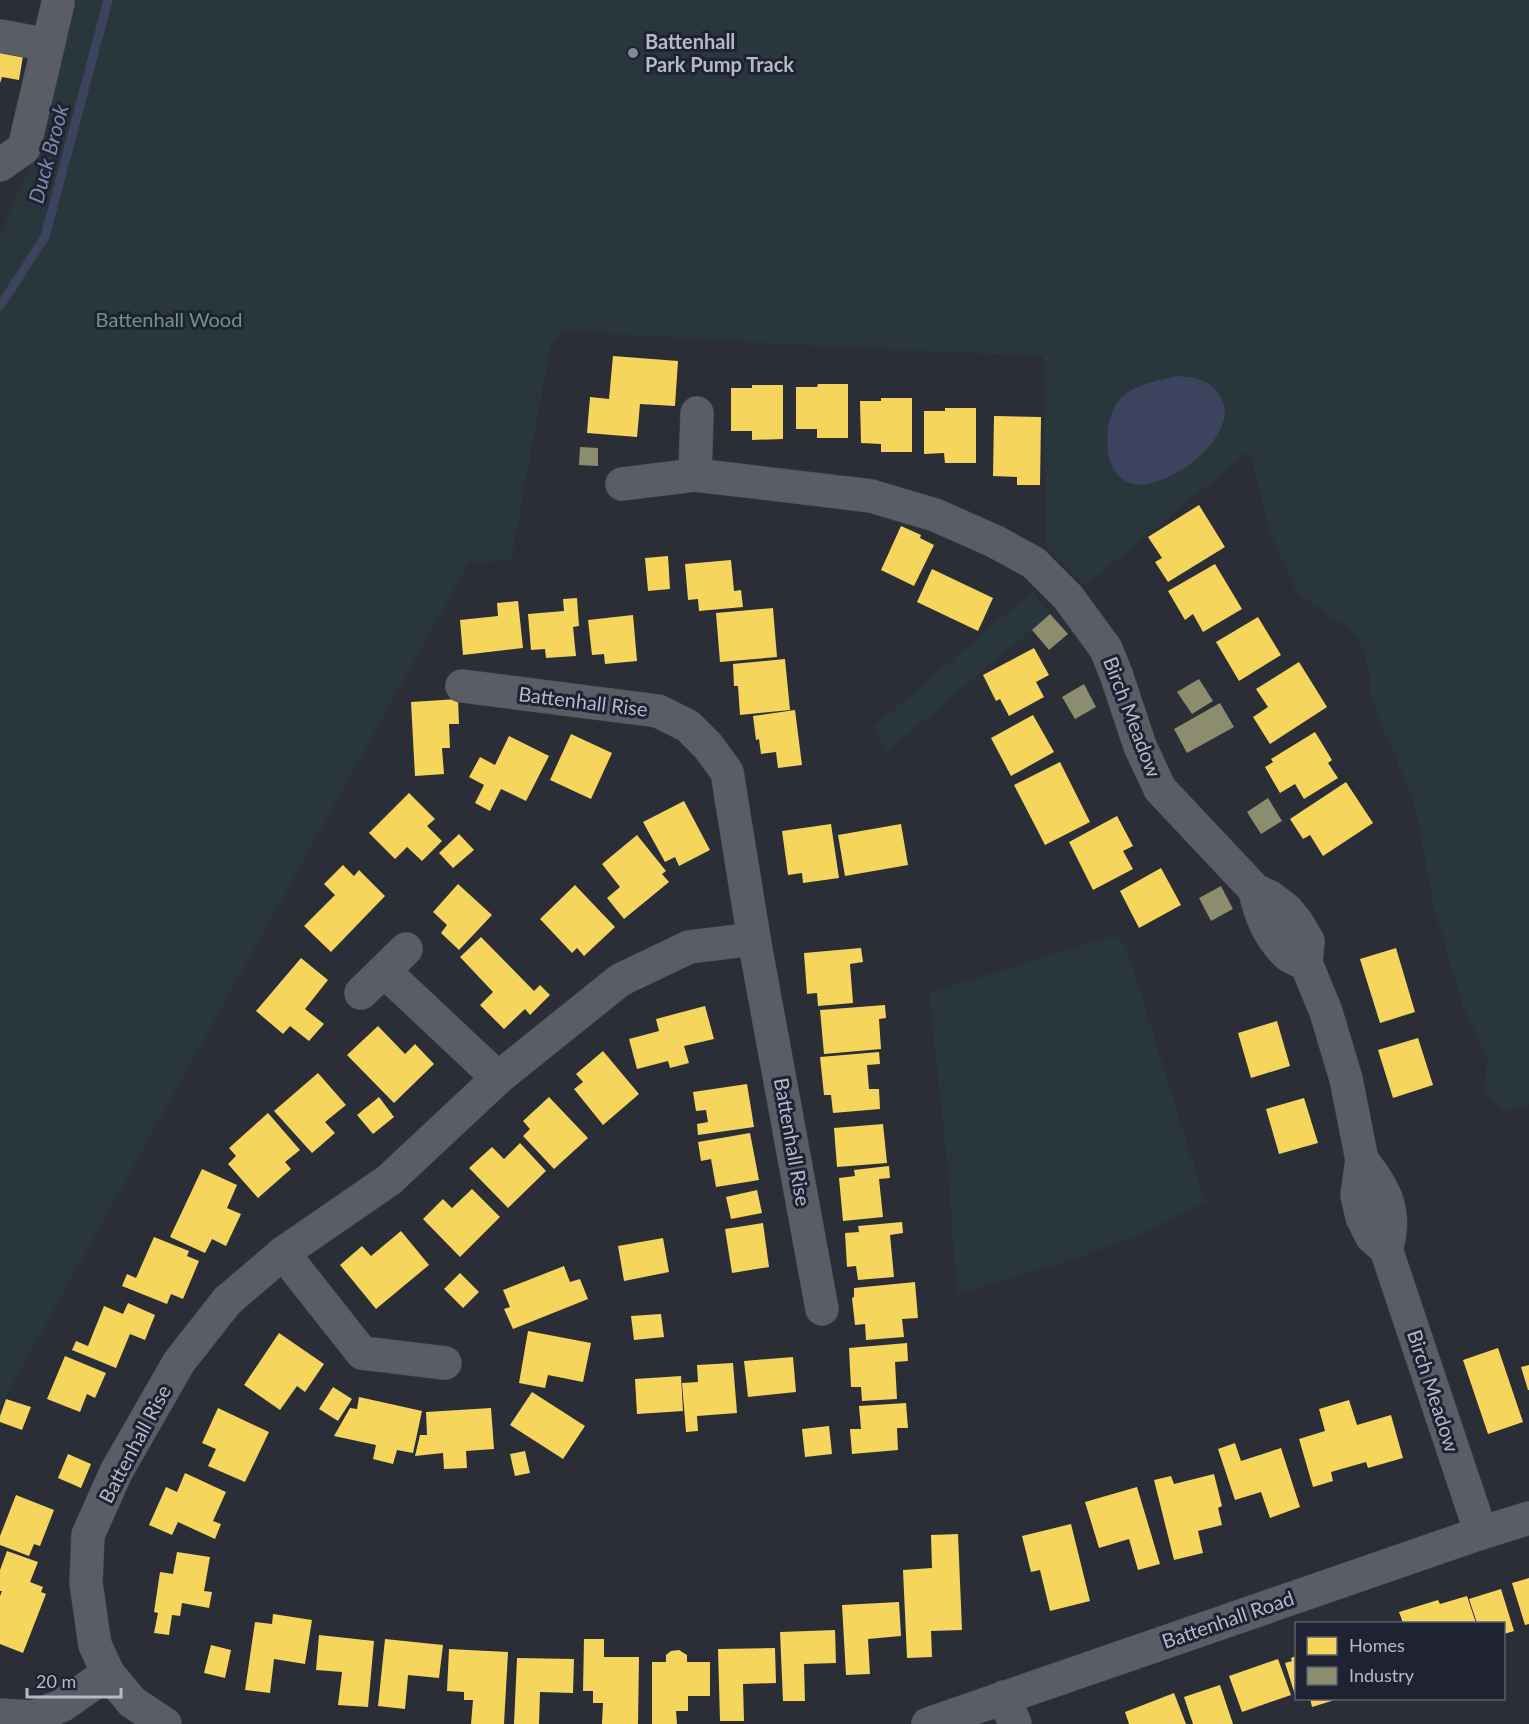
<svg xmlns="http://www.w3.org/2000/svg" width="1529" height="1724" font-family="Lato,sans-serif">
<rect width="100%" height="100%" fill="#2b2e37"/>
<!-- green -->
<g fill="#29373d">
<polygon points="75,0 1529,0 1529,1105 1505,1111 1486,1093 1484,1084 1488,1061 1463,1006 1434,908 1415,806 1369,693 1371,683 1366,659 1357,636 1344,624 1331,618 1313,605 1295,589 1269,530 1249,451 1085,586 1046,546 1043,356 856,348 565,331 552,343 547,365 511,560 469,563 0,1407 0,236 39,143"/>
<polygon points="1033,591 1050,614 885,753 875,726"/>
<polygon points="1108,937 1119,938 1126,946 1205,1201 1139,1235 1074,1259 957,1294 947,1159 929,993"/>
</g>
<!-- water -->
<path fill="#3b435f" d="M1179 376C1186 377 1194 377 1201 380 1210 383 1216 389 1221 398 1242 435 1168 491 1134 484 1101 477 1101 421 1120 399 1134 384 1159 380 1179 376Z"/>
<!-- homes -->
<g fill="#f6d55c">
<polygon points="0,52 23,56 19,80 2,77 0,83"/>
<polygon points="613,356 678,361 675,406 640,404 637,437 587,433 590,397 609,399"/>
<polygon points="818,384 848,384 848,438 817,438 817,429 796,429 796,387 817,387"/>
<polygon points="752,385 783,385 783,439 752,440 752,431 731,431 731,388 752,388"/>
<polygon points="881,398 912,398 912,452 881,452 881,444 861,443 860,401 881,401"/>
<polygon points="945,408 976,408 976,463 945,463 944,453 924,454 924,411 945,411"/>
<polygon points="994,416 1041,417 1040,485 1017,485 1017,477 993,476"/>
<polygon points="1199,505 1225,547 1168,582 1155,562 1162,558 1148,537"/>
<polygon points="901,526 921,535 920,538 934,545 914,586 881,570"/>
<polygon points="668,556 670,589 648,591 645,558"/>
<polygon points="731,560 734,591 741,590 743,607 699,611 698,599 688,600 685,564"/>
<polygon points="1215,564 1242,609 1203,632 1193,614 1185,620 1168,591"/>
<polygon points="932,569 993,598 978,631 917,602"/>
<polygon points="577,598 579,626 573,627 576,656 546,658 545,649 531,650 528,614 564,611 563,599"/>
<polygon points="518,601 523,648 463,655 460,620 498,616 497,603"/>
<polygon points="773,608 777,657 720,662 716,613"/>
<polygon points="633,615 637,661 605,664 604,654 592,655 588,620"/>
<polygon points="1258,617 1281,655 1239,681 1216,642"/>
<polygon points="1034,648 1049,675 1036,682 1044,697 1009,716 1000,699 996,701 983,675"/>
<polygon points="785,659 790,710 740,715 738,686 734,686 733,664"/>
<polygon points="1299,662 1327,707 1270,744 1253,717 1268,707 1256,689"/>
<polygon points="458,699 459,724 449,724 450,748 442,748 444,774 415,776 411,702"/>
<polygon points="795,710 802,765 778,768 776,752 761,754 759,739 756,740 753,716"/>
<polygon points="1033,715 1054,752 1011,776 991,738"/>
<polygon points="1315,732 1332,760 1328,763 1338,778 1304,799 1295,784 1280,793 1265,767 1273,762 1271,759"/>
<polygon points="571,734 612,753 591,799 550,780"/>
<polygon points="509,736 549,756 526,801 501,789 490,811 475,803 484,785 469,777 480,757 495,765"/>
<polygon points="1060,762 1090,822 1045,845 1014,785"/>
<polygon points="1346,782 1373,823 1323,856 1310,835 1303,839 1290,819"/>
<polygon points="409,793 435,819 427,826 442,841 422,861 407,847 395,859 369,833"/>
<polygon points="684,801 710,850 679,866 675,857 665,862 643,822"/>
<polygon points="1117,816 1133,846 1123,851 1133,869 1093,890 1069,842"/>
<polygon points="831,824 839,878 803,883 802,873 788,875 782,831"/>
<polygon points="901,824 908,865 845,876 838,835"/>
<polygon points="459,834 474,850 453,868 439,853"/>
<polygon points="637,835 666,871 662,874 669,882 624,919 607,898 620,887 602,864"/>
<polygon points="343,865 354,876 359,870 385,896 331,952 304,926 335,895 324,884"/>
<polygon points="1161,868 1181,905 1139,928 1120,891"/>
<polygon points="458,884 492,915 459,950 441,933 447,925 433,912"/>
<polygon points="575,885 615,927 584,956 577,948 572,953 540,919"/>
<polygon points="481,937 534,991 540,985 550,995 530,1015 525,1009 504,1029 480,1005 493,992 460,957"/>
<polygon points="861,948 863,962 850,964 853,1003 818,1006 817,993 807,994 804,953"/>
<polygon points="1396,948 1415,1012 1380,1023 1360,959"/>
<polygon points="301,958 328,980 305,1009 324,1024 309,1041 290,1026 283,1034 256,1011"/>
<polygon points="885,1005 886,1018 879,1019 881,1049 824,1054 820,1010"/>
<polygon points="705,1006 714,1039 684,1046 689,1063 670,1068 668,1061 637,1069 629,1039 659,1031 656,1019"/>
<polygon points="1277,1021 1290,1066 1251,1078 1238,1033"/>
<polygon points="378,1026 405,1054 415,1044 434,1064 394,1103 347,1055"/>
<polygon points="1418,1038 1433,1085 1393,1098 1378,1050"/>
<polygon points="603,1051 639,1094 603,1125 574,1089 583,1082 576,1074"/>
<polygon points="879,1052 880,1064 867,1065 869,1089 879,1089 880,1109 833,1113 831,1095 824,1095 820,1057"/>
<polygon points="318,1073 346,1105 325,1122 335,1133 312,1153 274,1111"/>
<polygon points="747,1084 754,1127 698,1135 697,1124 708,1122 706,1110 696,1111 693,1092"/>
<polygon points="379,1097 394,1117 373,1134 357,1115"/>
<polygon points="549,1097 588,1138 554,1169 523,1136 530,1129 523,1121"/>
<polygon points="1304,1098 1318,1143 1279,1154 1266,1109"/>
<polygon points="268,1113 300,1150 285,1162 291,1169 258,1198 228,1164 236,1156 229,1148"/>
<polygon points="883,1124 887,1163 837,1167 834,1128"/>
<polygon points="750,1133 759,1180 716,1187 711,1159 701,1161 698,1142"/>
<polygon points="520,1143 546,1171 508,1208 469,1168 492,1147 504,1159"/>
<polygon points="889,1166 890,1178 879,1179 883,1217 843,1221 839,1178 855,1176 854,1170"/>
<polygon points="202,1169 237,1185 227,1208 241,1214 226,1246 212,1239 205,1253 170,1237"/>
<polygon points="472,1189 500,1217 460,1257 423,1219 443,1199 452,1208"/>
<polygon points="757,1190 762,1213 731,1219 726,1197"/>
<polygon points="902,1222 903,1233 890,1235 894,1277 858,1280 856,1266 847,1267 845,1233 859,1232 858,1226"/>
<polygon points="763,1223 769,1267 732,1273 725,1229"/>
<polygon points="401,1231 429,1265 376,1309 340,1265 362,1246 371,1256"/>
<polygon points="154,1237 189,1251 187,1256 199,1261 183,1299 171,1294 167,1304 122,1286 127,1274 136,1278"/>
<polygon points="663,1238 669,1272 624,1281 618,1246"/>
<polygon points="564,1266 570,1282 580,1279 588,1299 513,1329 504,1309 510,1307 503,1290"/>
<polygon points="460,1273 479,1292 463,1308 444,1289"/>
<polygon points="915,1282 918,1318 902,1319 904,1337 866,1340 865,1324 855,1325 852,1298 854,1297 854,1288"/>
<polygon points="128,1303 155,1315 145,1340 130,1334 116,1368 72,1350 76,1341 88,1346 104,1306 123,1314"/>
<polygon points="661,1314 664,1337 634,1340 631,1316"/>
<polygon points="528,1331 591,1343 583,1382 548,1375 545,1388 519,1383"/>
<polygon points="279,1333 324,1364 305,1392 297,1386 280,1410 244,1385"/>
<polygon points="907,1343 908,1361 895,1362 897,1399 862,1401 861,1387 851,1387 849,1348"/>
<polygon points="1498,1348 1523,1422 1488,1434 1463,1360"/>
<polygon points="65,1356 106,1373 95,1398 87,1394 80,1412 47,1399"/>
<polygon points="793,1357 796,1392 748,1397 744,1361"/>
<polygon points="733,1363 737,1413 697,1416 698,1431 686,1432 682,1383 698,1382 697,1365"/>
<polygon points="1529,1365 1529,1390 1528,1390 1521,1367"/>
<polygon points="681,1376 683,1411 637,1414 635,1379"/>
<polygon points="333,1387 352,1399 338,1421 319,1409"/>
<polygon points="532,1392 585,1426 563,1459 510,1425"/>
<polygon points="359,1397 422,1411 413,1453 397,1450 393,1464 373,1459 376,1445 334,1436 350,1408 357,1409"/>
<polygon points="6,1399 31,1407 22,1430 0,1422 0,1416"/>
<polygon points="1349,1400 1357,1425 1391,1415 1403,1458 1368,1468 1366,1462 1331,1472 1333,1481 1313,1487 1299,1439 1325,1431 1319,1409"/>
<polygon points="906,1403 908,1428 897,1428 898,1450 852,1454 850,1429 861,1429 859,1406"/>
<polygon points="218,1408 269,1432 245,1482 208,1466 216,1449 202,1443"/>
<polygon points="491,1408 494,1449 466,1451 467,1468 444,1469 443,1453 415,1456 420,1435 427,1435 426,1412"/>
<polygon points="829,1426 832,1454 805,1457 802,1429"/>
<polygon points="1235,1443 1241,1461 1281,1448 1300,1507 1270,1518 1261,1492 1235,1500 1218,1449"/>
<polygon points="525,1451 530,1473 515,1476 510,1454"/>
<polygon points="68,1454 91,1464 81,1488 58,1478"/>
<polygon points="185,1473 226,1492 213,1521 221,1524 215,1539 178,1522 172,1535 149,1525 166,1487 177,1492"/>
<polygon points="1214,1474 1222,1506 1218,1508 1222,1525 1198,1531 1203,1553 1174,1560 1154,1480 1171,1476 1174,1484"/>
<polygon points="1137,1487 1160,1564 1138,1570 1129,1539 1099,1548 1085,1502"/>
<polygon points="16,1495 54,1510 40,1546 34,1544 29,1556 0,1545 0,1536"/>
<polygon points="1071,1524 1090,1601 1050,1611 1040,1570 1031,1572 1022,1536"/>
<polygon points="958,1534 962,1630 931,1631 932,1657 907,1658 903,1570 932,1568 931,1535"/>
<polygon points="7,1551 38,1562 30,1582 43,1587 41,1592 46,1594 23,1653 0,1644 0,1596 2,1591 0,1591 0,1570"/>
<polygon points="177,1552 210,1557 204,1591 212,1592 209,1608 182,1603 180,1616 172,1615 169,1635 154,1633 158,1613 154,1612 160,1572 173,1574"/>
<polygon points="1529,1578 1529,1624 1525,1625 1512,1583"/>
<polygon points="1501,1589 1514,1631 1504,1634 1503,1623 1477,1623 1469,1599"/>
<polygon points="1467,1596 1476,1623 1403,1623 1399,1612 1438,1600 1440,1604"/>
<polygon points="899,1602 901,1636 868,1639 870,1674 846,1675 842,1605"/>
<polygon points="273,1614 312,1620 305,1664 274,1659 270,1693 245,1690 255,1622 272,1624"/>
<polygon points="835,1630 836,1663 804,1664 805,1701 783,1701 780,1632"/>
<polygon points="319,1635 374,1641 368,1707 338,1705 342,1672 316,1670"/>
<polygon points="385,1639 443,1645 439,1678 408,1675 405,1709 378,1706"/>
<polygon points="584,1639 604,1639 604,1657 639,1657 638,1724 602,1724 603,1703 593,1703 593,1691 583,1691"/>
<polygon points="211,1645 231,1650 225,1678 204,1673"/>
<polygon points="775,1648 776,1683 743,1684 744,1721 720,1721 718,1649"/>
<polygon points="449,1649 508,1652 504,1724 471,1724 473,1700 464,1700 464,1692 447,1691"/>
<polygon points="679,1650 687,1655 687,1662 710,1662 710,1696 688,1696 688,1711 676,1711 677,1724 652,1724 652,1662 666,1662 666,1655 671,1651"/>
<polygon points="1296,1656 1296,1698 1285,1663 1292,1661 1291,1658"/>
<polygon points="517,1658 574,1659 573,1693 540,1692 539,1724 514,1724"/>
<polygon points="1278,1659 1291,1695 1242,1712 1229,1676"/>
<polygon points="1220,1685 1233,1724 1193,1724 1184,1697"/>
<polygon points="1174,1693 1186,1724 1129,1724 1125,1712"/>
<polygon points="1310,1698 1338,1698 1338,1699 1312,1707"/>
</g>
<!-- industry -->
<g fill="#8c8c6e">
<polygon points="580,447 598,448 598,466 579,465"/>
<polygon points="1050,614 1068,634 1049,650 1032,630"/>
<polygon points="1199,679 1213,701 1192,714 1177,692"/>
<polygon points="1084,684 1096,707 1075,719 1062,697"/>
<polygon points="1220,703 1234,727 1187,753 1174,729"/>
<polygon points="1268,798 1282,821 1261,834 1247,812"/>
<polygon points="1221,886 1233,909 1211,921 1199,898"/>
</g>
<g fill="none" stroke-linecap="round" stroke-linejoin="round">
<!-- stream -->
<polyline stroke="#3b435f" stroke-width="9" points="0,306 45,237 108,0"/>
<!-- minor casing -->
<g stroke="#474950" stroke-width="34">
<g id="minor">
<polyline points="0,36 48,45"/>
<polyline points="0,165 24,148 58,3"/>
<polyline points="695,475 697,413"/>
<polyline points="622,484 695,475 871,496 935,515 996,542 1034,563 1068,597 1106,649 1116,674 1140,746 1160,789 1255,890 1270,897 1287,910 1298,924 1308,941 1306,963 1326,1012 1346,1079 1362,1160 1357,1195 1362,1217 1372,1237 1386,1249 1481,1533"/>
<polyline points="462,686 658,711 688,726 708,746 727,772 754,939"/>
<path d="M1255 890C1259 914 1270 938 1288 955 1293 959 1300 961 1306 963"/>
<polyline points="384,971 498,1078"/>
<polyline points="361,993 406,949"/>
<path d="M1362 1160C1385 1189 1398 1212 1386 1249"/>
<polyline points="283,1253 362,1353 445,1363"/>
<polyline points="1004,1697 1015,1724"/>
<polyline points="0,1715 33,1717 63,1705 108,1673"/>
<polyline points="165,1724 132,1702 108,1673 95,1645 86,1583 88,1535 116,1472 179,1362 227,1301 283,1253 389,1180 498,1078 620,980 689,947 754,939 822,1309"/>
<polyline points="928,1724 1481,1533 1529,1518"/>
</g>
</g>
<!-- minor -->
<use href="#minor" stroke="#5b5d66" stroke-width="33"/>
</g>
<!-- markers -->
<circle fill="#858895" stroke="#1f2232" stroke-width="2" cx="633" cy="53" r="6"/>
<g text-anchor="middle" stroke-width="6" stroke-linejoin="round" paint-order="stroke">
<!-- poi labels -->
<g font-size="20" font-weight="bold" fill="#b6b9c8" stroke="#1f2232" text-anchor="start">
<text x="645" y="49">Battenhall<tspan x="645" dy="23">Park Pump Track</tspan></text>
</g>
<!-- park labels -->
<g font-size="20" fill="#6f9681" stroke="#1f2232">
<text x="169" y="327">Battenhall Wood</text>
</g>
<!-- street labels -->
<g font-size="20" fill="#b6b9c8" stroke="#1f2232">
<text transform="translate(583 702) rotate(7)" y="7">Battenhall Rise</text>
<text transform="translate(1132 717) rotate(69)" y="7">Birch Meadow</text>
<text transform="translate(792 1142) rotate(80)" y="7">Battenhall Rise</text>
<text transform="translate(1433 1391) rotate(72)" y="7">Birch Meadow</text>
<text transform="translate(135 1444) rotate(-62)" y="7">Battenhall Rise</text>
<text transform="translate(1228 1620) rotate(-19)" y="7">Battenhall Road</text>
</g>
<!-- water labels -->
<g font-size="21" font-style="italic" fill="#8089ac" stroke="#1f2232">
<text transform="translate(49 154) rotate(-75)" y="7">Duck Brook</text>
</g>
</g>
<!-- legend -->
<rect x="1295" y="1622" width="210" height="78" fill="#1f2232" stroke="#5b5e6e" stroke-width="1.5"/>
<rect x="1307" y="1637" width="30" height="18" fill="#f6d55c" stroke="#5b5e6e" stroke-width="1.5"/>
<text x="1349" y="1652" font-size="18" fill="#b6b9c8">Homes</text>
<rect x="1307" y="1667" width="30" height="18" fill="#8c8c6e" stroke="#5b5e6e" stroke-width="1.5"/>
<text x="1349" y="1682" font-size="18" fill="#b6b9c8">Industry</text>
<!-- scale -->
<path d="M27 1688v9h94v-9" fill="none" stroke="#b6b9c8" stroke-width="3"/>
<text x="36" y="1688" font-size="18" fill="#b6b9c8" stroke="#1f2232" stroke-width="4.5" paint-order="stroke">20 m</text>
</svg>
